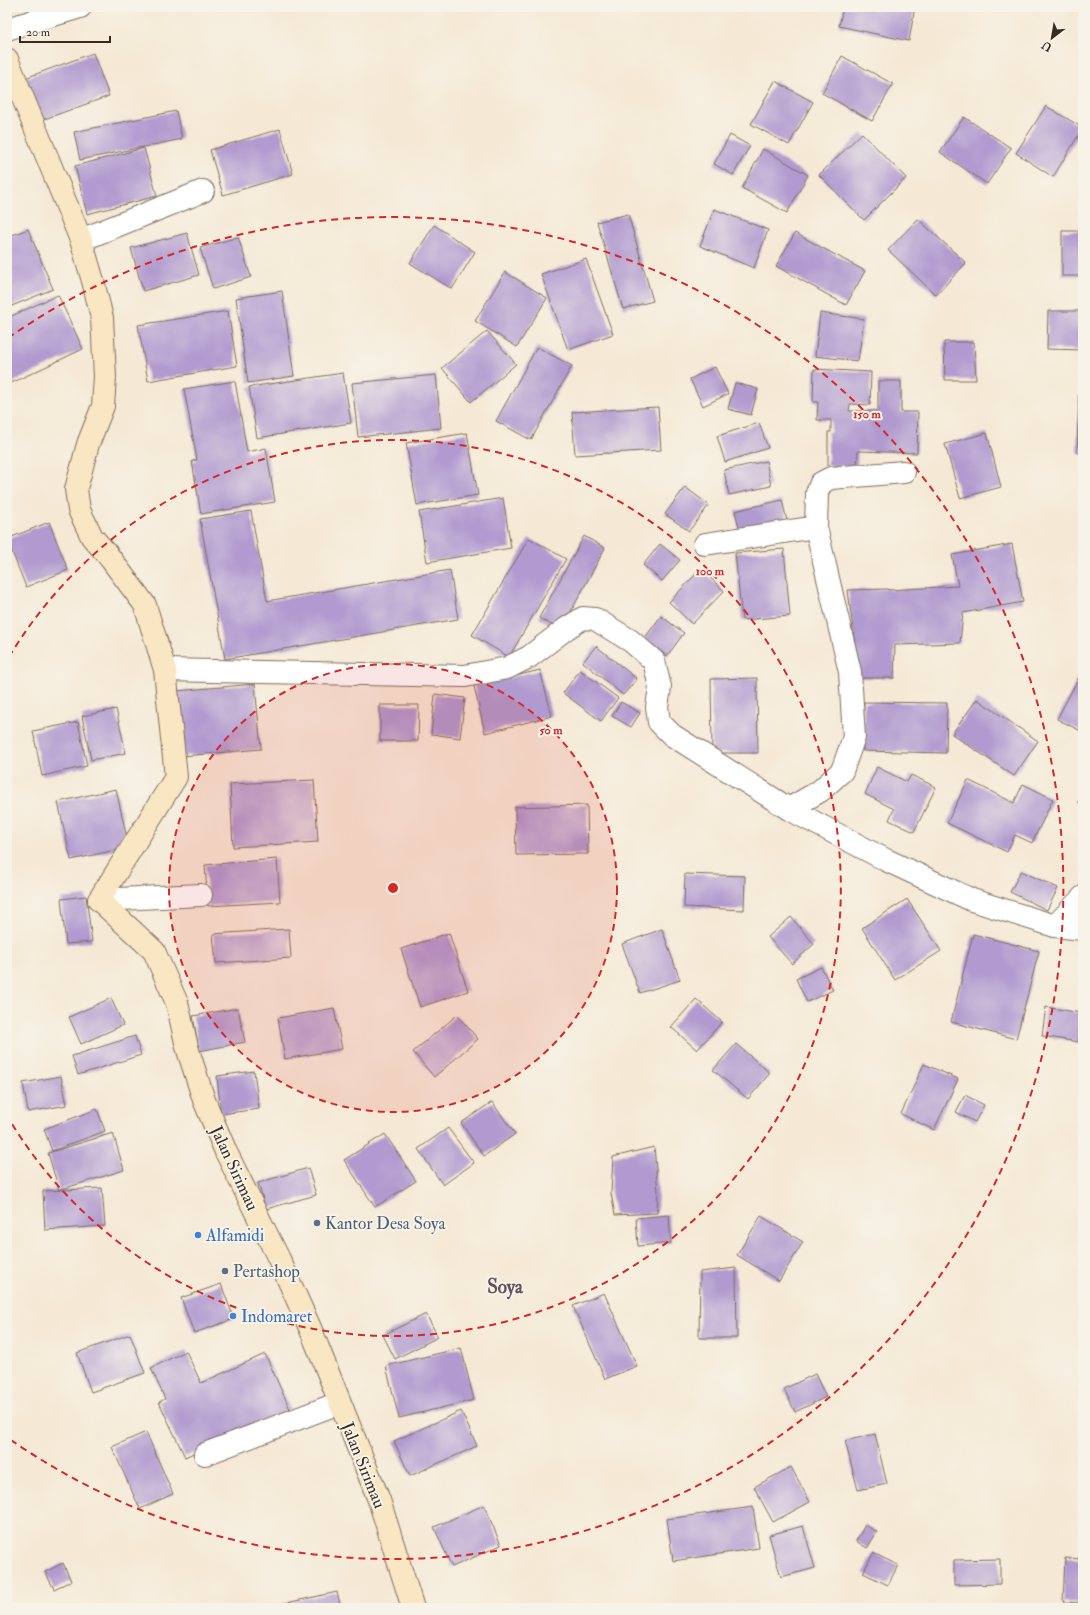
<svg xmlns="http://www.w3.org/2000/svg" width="1090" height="1615" font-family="'IM FELL Double Pica',serif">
<rect width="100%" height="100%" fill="#f7f3e8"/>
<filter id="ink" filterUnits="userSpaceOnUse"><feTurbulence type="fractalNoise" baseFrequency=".025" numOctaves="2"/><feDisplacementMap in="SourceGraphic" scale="8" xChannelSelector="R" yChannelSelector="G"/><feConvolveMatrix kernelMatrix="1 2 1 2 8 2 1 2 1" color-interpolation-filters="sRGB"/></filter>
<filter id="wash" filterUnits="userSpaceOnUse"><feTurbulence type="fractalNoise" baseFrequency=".012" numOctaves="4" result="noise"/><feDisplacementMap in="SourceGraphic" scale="16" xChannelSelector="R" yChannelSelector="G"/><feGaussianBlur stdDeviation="0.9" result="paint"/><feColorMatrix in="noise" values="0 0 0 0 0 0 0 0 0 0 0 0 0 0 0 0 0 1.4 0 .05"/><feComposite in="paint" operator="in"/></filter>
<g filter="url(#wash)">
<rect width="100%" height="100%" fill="#f5e9d5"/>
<g id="blocks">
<!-- building -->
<g fill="#b09acf">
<polygon points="9,7 19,7 10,10"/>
<polygon points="843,7 915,7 909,41 839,26"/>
<polygon points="93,53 109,96 36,122 20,80"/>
<polygon points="842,56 893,84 872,121 822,93"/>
<polygon points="775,81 813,102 789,145 751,124"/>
<polygon points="1046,106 1083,128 1053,177 1016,153"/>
<polygon points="176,111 182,139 80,160 74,132"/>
<polygon points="964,117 1011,148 987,184 940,152"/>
<polygon points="280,129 293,174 223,195 210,150"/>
<polygon points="862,133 906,178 864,220 819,175"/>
<polygon points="730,135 750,146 733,175 714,164"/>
<polygon points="144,148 157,196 87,214 75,166"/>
<polygon points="763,149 808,175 787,213 742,188"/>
<polygon points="7,180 12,193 7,195"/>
<polygon points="714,209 768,230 754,268 700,246"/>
<polygon points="628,214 653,301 623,309 597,222"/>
<polygon points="918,219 966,263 936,295 888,250"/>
<polygon points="434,225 475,252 452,289 410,263"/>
<polygon points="28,229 53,289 7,308 7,237"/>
<rect x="1062" y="231" width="21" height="45"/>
<polygon points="187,233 199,275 143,291 131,248"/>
<polygon points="795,233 865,271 846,305 776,266"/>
<polygon points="238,237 251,277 213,289 200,248"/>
<polygon points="586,259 613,334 568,350 541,274"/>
<polygon points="505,272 547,298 517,347 475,321"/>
<polygon points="282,291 294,376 248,383 236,298"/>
<polygon points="58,295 83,349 7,385 7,318"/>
<polygon points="228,311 237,366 148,381 138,325"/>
<polygon points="1048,311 1083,311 1083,350 1047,349"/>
<polygon points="820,313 864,319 858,361 815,356"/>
<polygon points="487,331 516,364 471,402 442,368"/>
<polygon points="944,342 974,342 976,380 945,380"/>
<polygon points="537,347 572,366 531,440 496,421"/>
<polygon points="715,367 728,394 703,406 690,379"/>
<polygon points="814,369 871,372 870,405 850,404 849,411 878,411 878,381 901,381 901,412 918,412 917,453 858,451 857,467 828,466 828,432 831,432 831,420 817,420 818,402 813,402"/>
<polygon points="343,373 351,423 257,438 249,387"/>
<polygon points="436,375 441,428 358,437 352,383"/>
<polygon points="235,381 247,452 266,448 275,502 201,514 192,461 197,460 184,389"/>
<polygon points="735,383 758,389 751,415 728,409"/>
<polygon points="1079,395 1083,396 1083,453 1077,453"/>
<polygon points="658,407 661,450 575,455 572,412"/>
<polygon points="759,423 768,448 725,462 717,436"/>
<polygon points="467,433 478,495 417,505 406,443"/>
<polygon points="987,433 1001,487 960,498 945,444"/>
<polygon points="766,461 771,486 729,495 724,470"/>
<polygon points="685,487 709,505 689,531 665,514"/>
<polygon points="503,498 511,548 427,562 419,512"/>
<polygon points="782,500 788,525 741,536 735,511"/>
<polygon points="251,511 267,601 450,570 458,619 225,659 200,519"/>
<polygon points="49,522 68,570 26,587 7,539"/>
<polygon points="584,536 605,548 561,630 539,618"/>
<polygon points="529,538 566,559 509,657 472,635"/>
<polygon points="660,544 680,560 662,581 643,565"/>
<polygon points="1012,544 1023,602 963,613 960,643 895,645 894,678 859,678 848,590 888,589 889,590 958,586 952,555"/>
<polygon points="784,549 790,616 742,620 735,553"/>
<polygon points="701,569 724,591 692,624 669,602"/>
<polygon points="661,616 684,633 667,656 644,639"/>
<polygon points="596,646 637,679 623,695 583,662"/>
<polygon points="1083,669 1083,732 1057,719"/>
<polygon points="540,670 552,716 485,733 474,686"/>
<polygon points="580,670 618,698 601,721 563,693"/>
<polygon points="757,678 758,753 712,753 711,679"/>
<polygon points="255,684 261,749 183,756 176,691"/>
<polygon points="435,694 465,698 460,738 431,734"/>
<polygon points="977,699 1038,741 1014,776 952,734"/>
<polygon points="621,702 640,713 631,727 612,716"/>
<polygon points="864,702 947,703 946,753 863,751"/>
<polygon points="380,705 419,705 418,741 380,741"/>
<polygon points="116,709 126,753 91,760 82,716"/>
<polygon points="78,722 87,766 42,776 33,731"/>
<polygon points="877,767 907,782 911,775 936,787 914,832 889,820 894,809 865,794"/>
<polygon points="314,780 318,842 233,847 230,784"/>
<polygon points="968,780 1014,803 1023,784 1053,799 1032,843 1015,835 1007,852 947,823"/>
<polygon points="116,789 129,847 71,860 58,802"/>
<polygon points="1083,794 1083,805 1078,802"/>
<polygon points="587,805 588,854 516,855 515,807"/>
<polygon points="277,859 280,902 208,906 205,865"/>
<polygon points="1021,871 1058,888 1047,910 1010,892"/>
<polygon points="685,874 745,876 744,910 684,907"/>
<polygon points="86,896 92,942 66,944 61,899"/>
<polygon points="907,899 941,951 895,980 862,928"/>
<polygon points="791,917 814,944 792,964 768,937"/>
<polygon points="289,929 291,958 216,963 213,934"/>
<polygon points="662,929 680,980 640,993 622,944"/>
<polygon points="449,933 468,991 420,1007 401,949"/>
<polygon points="973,934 1039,951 1016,1039 951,1022"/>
<polygon points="821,967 833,990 807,1002 796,979"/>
<polygon points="111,998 123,1025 81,1044 69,1017"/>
<polygon points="696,999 722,1022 697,1050 671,1027"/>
<polygon points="1046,1007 1081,1013 1078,1042 1042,1036"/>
<polygon points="238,1008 245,1042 199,1051 193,1016"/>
<polygon points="334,1008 342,1049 285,1059 278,1018"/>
<polygon points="457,1015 478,1039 434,1077 413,1052"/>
<polygon points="135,1036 141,1055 78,1075 72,1056"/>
<polygon points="736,1044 770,1073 748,1099 713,1070"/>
<polygon points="924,1064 958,1079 934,1130 901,1114"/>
<polygon points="254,1071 259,1109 221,1114 217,1076"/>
<polygon points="61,1076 67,1105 28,1112 23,1083"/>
<polygon points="965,1095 984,1105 975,1122 956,1112"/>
<polygon points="492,1102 515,1134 484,1156 461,1123"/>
<polygon points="97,1109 105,1131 52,1151 44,1129"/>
<polygon points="448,1128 474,1163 443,1185 418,1149"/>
<polygon points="113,1133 124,1170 59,1190 48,1153"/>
<polygon points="385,1134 416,1181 375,1207 344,1160"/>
<polygon points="654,1147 658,1192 657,1213 615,1215 611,1193 613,1157"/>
<polygon points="308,1168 316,1195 266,1209 258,1183"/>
<polygon points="102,1188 105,1226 45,1230 43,1191"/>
<polygon points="669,1215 671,1243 638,1246 636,1218"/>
<polygon points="761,1216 803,1242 779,1281 737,1255"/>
<polygon points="736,1268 737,1338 699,1338 700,1272"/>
<polygon points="221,1284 234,1319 194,1333 181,1298"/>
<polygon points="604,1293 637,1366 605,1379 573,1306"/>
<polygon points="426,1314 438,1337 395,1359 383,1335"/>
<polygon points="130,1334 145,1373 91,1392 77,1353"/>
<polygon points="461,1348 474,1400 399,1418 386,1366"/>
<polygon points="186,1351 201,1383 265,1354 290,1409 185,1457 159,1402 165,1399 151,1368"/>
<polygon points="815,1374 826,1397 795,1412 784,1389"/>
<polygon points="461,1411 477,1446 410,1476 394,1441"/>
<polygon points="146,1432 173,1494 140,1509 112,1447"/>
<polygon points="875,1434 887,1484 858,1490 845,1441"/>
<polygon points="791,1467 810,1502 773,1522 754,1487"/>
<polygon points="484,1505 501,1545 452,1567 434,1527"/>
<polygon points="753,1507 759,1548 673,1561 667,1519"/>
<polygon points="865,1525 877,1532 867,1548 856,1541"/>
<polygon points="803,1526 815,1568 781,1577 769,1535"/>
<polygon points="873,1553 898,1565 888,1585 863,1573"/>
<polygon points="1065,1558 1083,1559 1083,1603 1063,1602"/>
<polygon points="1000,1559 1000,1584 954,1585 954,1560"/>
<polygon points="63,1563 71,1581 54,1589 45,1572"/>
<polygon points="337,1592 341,1608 277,1608 277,1605"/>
</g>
</g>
</g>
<g filter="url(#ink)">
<use href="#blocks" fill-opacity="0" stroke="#7c6d5e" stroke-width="1"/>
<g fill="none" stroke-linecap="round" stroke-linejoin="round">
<!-- street casing -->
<g stroke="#7c6d5e" stroke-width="24">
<g id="street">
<polyline points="7,29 80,7"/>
<polyline points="81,240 203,191"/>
<polyline points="705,544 816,527"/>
<polyline points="165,670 465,676 507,668 529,657 567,628 583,618 595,619 631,641 654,661 660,687 657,707 659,722 672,735 789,809 886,860 972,900 1055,926 1083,929"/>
<polyline points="789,809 820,791 842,771 854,737 850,672 816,527 817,493 821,483 831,478 904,472"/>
<polyline points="99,900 201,895"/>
<polyline points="1055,926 1083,897"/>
<polyline points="205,1454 339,1403"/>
</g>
</g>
<!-- secondary casing -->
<g stroke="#7c6d5e" stroke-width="24">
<polyline id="secondary" points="7,59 81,240 93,281 102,318 105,377 103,406 88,444 76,489 79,510 92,537 107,554 145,605 165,670 176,777 99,900 154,951 177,1003 187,1047 204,1100 226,1152 279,1259 311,1330 379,1500 413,1608"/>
</g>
<!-- street -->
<use href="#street" stroke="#fff" stroke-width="22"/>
<!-- secondary -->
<use href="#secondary" stroke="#f9e7c3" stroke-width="22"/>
</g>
</g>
<!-- distance rings -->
<circle cx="393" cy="888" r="224" fill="#d62828" fill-opacity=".12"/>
<g fill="none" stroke="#d62828" stroke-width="2" stroke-dasharray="7 5">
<circle cx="393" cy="888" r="224"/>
<path d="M9 657A448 448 0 1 1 9 1119"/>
<path d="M8 338A671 671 0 1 1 8 1438"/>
</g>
<!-- markers -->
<g fill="#5c6f8a" stroke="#f7f3e8" stroke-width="1.5">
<circle cx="317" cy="1223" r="4"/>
<circle cx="225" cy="1271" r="4"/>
</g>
<g fill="#3f7fe0" stroke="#f7f3e8" stroke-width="1.5">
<circle cx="198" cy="1235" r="4"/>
<circle cx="233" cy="1316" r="4"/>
</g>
<g text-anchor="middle" stroke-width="4" stroke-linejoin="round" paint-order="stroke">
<!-- street labels -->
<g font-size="17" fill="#3b2a1e" stroke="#f7f3e8">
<text transform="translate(235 1168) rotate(65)" y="6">Jalan Sirimau</text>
<text transform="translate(364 1465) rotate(68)" y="6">Jalan Sirimau</text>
</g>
<!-- service labels -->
<g font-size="17" fill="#4e5e75" stroke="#f7f3e8" text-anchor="start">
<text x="325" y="1229">Kantor Desa Soya</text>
<text x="233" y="1277">Pertashop</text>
</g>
<!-- shop labels -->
<g font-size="17" fill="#366cbe" stroke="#f7f3e8" text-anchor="start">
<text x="206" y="1241">Alfamidi</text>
<text x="241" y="1322">Indomaret</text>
</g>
<!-- quarter labels -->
<g font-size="19" font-weight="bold" fill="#64515c" stroke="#f7f3e8">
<text x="505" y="1293">Soya</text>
</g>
</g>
<circle cx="393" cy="888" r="6" fill="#d62828" stroke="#f7f3e8" stroke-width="2"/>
<g font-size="12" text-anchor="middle" font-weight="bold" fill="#d62828" stroke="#f7f3e8" stroke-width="4" stroke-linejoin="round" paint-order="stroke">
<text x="867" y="418">150 m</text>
<text x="710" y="575">100 m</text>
<text x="551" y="734">50 m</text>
</g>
<!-- margin -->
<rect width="1090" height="1615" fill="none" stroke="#f7f3e8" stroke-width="24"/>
<!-- north arrow -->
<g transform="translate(1052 38) rotate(211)" stroke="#f7f3e8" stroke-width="3" paint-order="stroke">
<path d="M0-3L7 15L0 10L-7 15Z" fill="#3b2a1e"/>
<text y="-6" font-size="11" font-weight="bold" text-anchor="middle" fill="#3b2a1e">U</text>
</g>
<!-- scale -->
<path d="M20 36v6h90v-6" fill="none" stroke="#3b2a1e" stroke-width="2"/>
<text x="26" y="36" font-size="12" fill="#3b2a1e" stroke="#f7f3e8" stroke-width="3" paint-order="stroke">20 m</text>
</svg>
